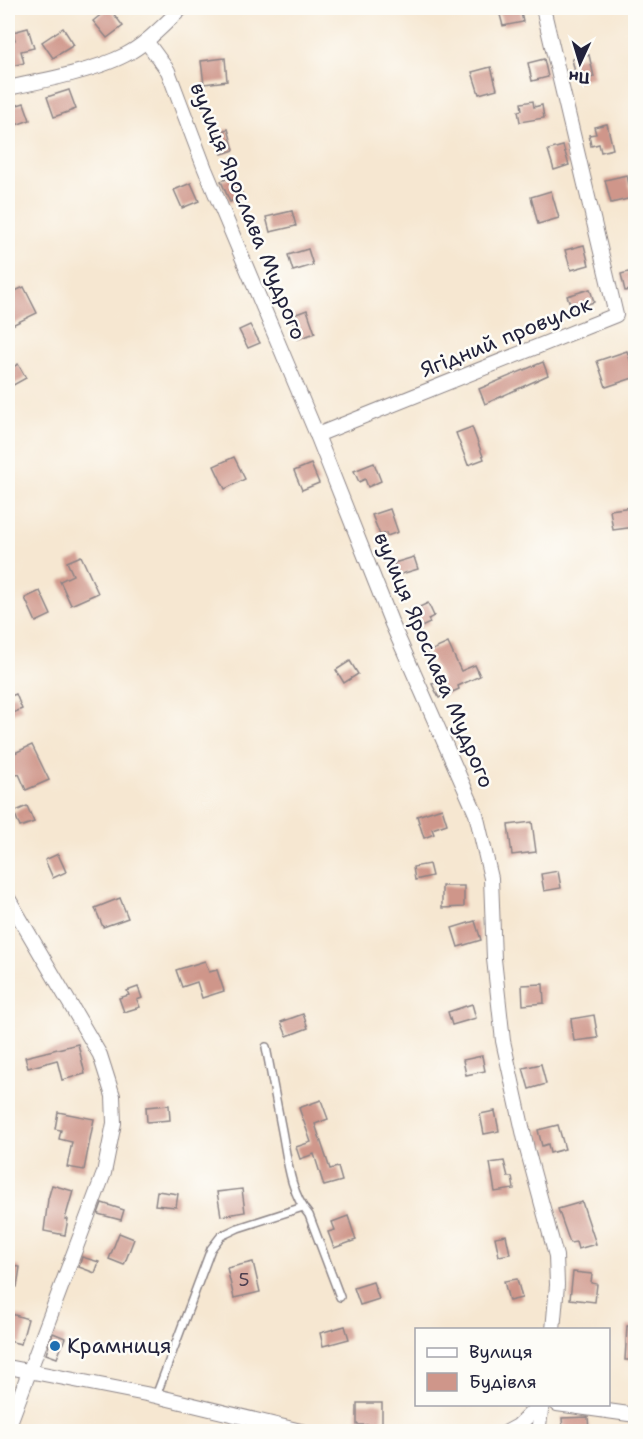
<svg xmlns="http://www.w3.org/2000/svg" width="643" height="1439" font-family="'Shantell Sans',sans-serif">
<rect width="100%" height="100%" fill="#fdfcf7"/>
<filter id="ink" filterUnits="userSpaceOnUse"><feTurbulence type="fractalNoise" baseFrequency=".0167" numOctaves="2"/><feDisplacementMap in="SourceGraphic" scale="12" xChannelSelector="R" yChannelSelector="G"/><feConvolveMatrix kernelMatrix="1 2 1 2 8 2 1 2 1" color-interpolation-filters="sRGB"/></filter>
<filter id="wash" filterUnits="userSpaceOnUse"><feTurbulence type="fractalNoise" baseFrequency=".008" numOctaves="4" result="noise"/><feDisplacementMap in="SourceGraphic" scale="24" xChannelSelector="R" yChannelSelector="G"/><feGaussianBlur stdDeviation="1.35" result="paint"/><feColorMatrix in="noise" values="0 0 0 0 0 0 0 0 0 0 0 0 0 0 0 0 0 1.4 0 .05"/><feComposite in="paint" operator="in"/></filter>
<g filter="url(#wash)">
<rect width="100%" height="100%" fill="#f6e7d1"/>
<g id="blocks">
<!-- building -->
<g fill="#cf968a">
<polygon points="109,8 123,26 107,38 93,21"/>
<polygon points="520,8 523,22 503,26 499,11"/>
<polygon points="28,28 34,48 21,51 24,63 8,67 8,42 15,40 13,32"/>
<polygon points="63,28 74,45 53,58 42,42"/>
<polygon points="589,55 594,77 577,81 572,59"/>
<polygon points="225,58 227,81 204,84 201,61"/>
<polygon points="544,59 548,77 532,81 528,63"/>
<polygon points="491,67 497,89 479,94 472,72"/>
<polygon points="69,90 76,109 54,117 47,97"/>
<polygon points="533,101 534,107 542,105 544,118 520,122 518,111 522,110 521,103"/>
<polygon points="24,103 30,120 10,127 8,108"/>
<polygon points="607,124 613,149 601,152 599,144 591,146 589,135 596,134 594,127"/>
<polygon points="228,129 234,150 222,154 215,133"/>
<polygon points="563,146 569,165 554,170 548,150"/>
<polygon points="627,175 632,198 611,203 605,180"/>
<polygon points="235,176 243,196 230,202 221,181"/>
<polygon points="191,183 199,201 182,208 174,190"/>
<polygon points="551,191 559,218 538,224 531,197"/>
<polygon points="292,211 296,226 270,232 266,217"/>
<polygon points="584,245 589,265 571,270 565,250"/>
<polygon points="308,249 313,265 293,271 288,255"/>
<polygon points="636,270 636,289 625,291 621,274"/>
<polygon points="24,287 37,313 8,327 8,294"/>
<polygon points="590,289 594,302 572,309 567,296"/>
<polygon points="307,310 315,333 298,339 291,316"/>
<polygon points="250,325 260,343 248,348 239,330"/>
<polygon points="627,351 636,377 606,387 597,361"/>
<polygon points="543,362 548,375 485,404 479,389"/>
<polygon points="18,364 26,378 8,388 8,370"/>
<polygon points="472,427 484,459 468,465 456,433"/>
<polygon points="234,457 245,479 225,489 214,466"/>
<polygon points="374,463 381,481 368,487 365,479 359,482 354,471"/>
<polygon points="311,464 319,483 302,490 294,471"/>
<polygon points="632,507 635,527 613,530 610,510"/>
<polygon points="390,509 398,532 387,536 386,533 380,535 372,515"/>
<polygon points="81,556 98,593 71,605 60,581 73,575 67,562"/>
<polygon points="414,557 418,569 398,575 394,563"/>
<polygon points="40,591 51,615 36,622 25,598"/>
<polygon points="428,603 434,616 428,619 430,623 417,629 409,612"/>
<polygon points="448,643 461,671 475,665 480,676 458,686 459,689 439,698 432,684 442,680 428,652"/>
<polygon points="350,661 358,674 344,683 336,670"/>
<polygon points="16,694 22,709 8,715 8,697"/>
<polygon points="32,745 49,780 26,790 19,774 14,776 8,761 8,756"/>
<polygon points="27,806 34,822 20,827 14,812"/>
<polygon points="442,808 447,824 432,829 434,834 424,838 417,816"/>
<polygon points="532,822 536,852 512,855 508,825"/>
<polygon points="58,854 66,872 53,878 45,860"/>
<polygon points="429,864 432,876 415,880 413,867"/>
<polygon points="558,871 561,888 544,891 541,874"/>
<polygon points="442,886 464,886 464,907 442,908"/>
<polygon points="120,898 128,918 103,927 95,908"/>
<polygon points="475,921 481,940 458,947 452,928"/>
<polygon points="205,961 209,972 217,970 224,991 202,998 197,982 182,987 176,970"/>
<polygon points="543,984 544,1003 523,1005 522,985"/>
<polygon points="138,987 142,998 137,1000 140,1007 124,1012 119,998 129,995 127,991"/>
<polygon points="472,1004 476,1018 452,1025 448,1012"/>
<polygon points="303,1014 308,1028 287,1036 281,1022"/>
<polygon points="594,1015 598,1038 574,1041 571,1019"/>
<polygon points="78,1044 85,1074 62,1080 57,1060 28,1068 25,1057"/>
<polygon points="482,1056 485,1071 466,1075 463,1060"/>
<polygon points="541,1064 546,1084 529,1089 523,1068"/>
<polygon points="321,1100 328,1119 315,1124 330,1169 338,1167 342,1181 324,1186 314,1154 300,1159 296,1147 311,1142 299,1108"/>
<polygon points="169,1105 170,1120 147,1122 146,1107"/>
<polygon points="495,1111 499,1131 484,1134 480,1114"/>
<polygon points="58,1112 94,1119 84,1170 67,1167 72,1142 59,1139 61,1130 55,1129"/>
<polygon points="558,1125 565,1149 550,1153 548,1144 542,1146 538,1130"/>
<polygon points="504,1161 508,1177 512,1177 514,1189 495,1192 490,1163"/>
<polygon points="52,1185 73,1191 65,1219 68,1219 65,1235 44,1231 48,1199"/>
<polygon points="242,1189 245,1212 221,1216 217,1192"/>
<polygon points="157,1191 178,1194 176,1207 155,1205"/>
<polygon points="582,1202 596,1244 578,1249 576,1242 570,1243 558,1209"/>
<polygon points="102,1203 124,1210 121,1220 98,1214"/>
<polygon points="348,1216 356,1240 334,1248 328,1232 335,1230 332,1222"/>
<polygon points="119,1233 134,1239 124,1265 109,1259"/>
<polygon points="506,1235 510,1254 499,1256 495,1237"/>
<polygon points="82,1257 99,1262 95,1273 79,1267"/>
<polygon points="253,1262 260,1292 234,1298 227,1268"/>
<polygon points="8,1265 20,1267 17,1287 8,1286"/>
<polygon points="573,1272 592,1274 591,1283 597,1284 595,1302 570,1299"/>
<polygon points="517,1279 522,1298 509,1301 504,1281"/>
<polygon points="373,1282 379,1299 360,1305 354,1288"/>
<polygon points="8,1313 28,1319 21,1344 8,1341"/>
<polygon points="345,1326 349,1339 323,1346 320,1333"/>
<polygon points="627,1326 636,1326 636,1360 625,1360"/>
<polygon points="53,1333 65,1338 57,1358 46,1354"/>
<rect x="357" y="1403" width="25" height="22"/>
<polygon points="588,1417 589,1431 563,1431 562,1418"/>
</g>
</g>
</g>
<g filter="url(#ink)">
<use href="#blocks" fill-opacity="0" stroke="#8c8486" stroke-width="1.5"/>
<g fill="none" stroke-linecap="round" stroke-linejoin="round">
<!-- lane casing -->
<g stroke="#8c8486" stroke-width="10">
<g id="lane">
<path d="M266 1047C271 1074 276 1100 281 1126 287 1155 289 1192 309 1215L340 1297"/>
<polyline points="156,1396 211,1249 221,1236 238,1228 303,1207"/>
</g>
</g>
<!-- street casing -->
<g stroke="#8c8486" stroke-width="16">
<g id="street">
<polyline points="146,41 168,71 205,169 317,435 392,624 476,814 491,878 494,959 503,1041 527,1149 556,1256 557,1285 553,1330"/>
<path d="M8 88C42 81 94 71 125 55 147 44 164 24 182 8"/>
<polyline points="317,435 616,315 543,8"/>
<polyline points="8,898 100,1055 113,1096 114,1123 104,1173 8,1428"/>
<polyline points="8,1367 156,1396 305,1432"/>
<polyline points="557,1404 636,1415"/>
<polyline points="507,1432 518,1426 540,1404"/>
<polyline points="538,1432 542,1404"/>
</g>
</g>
<!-- lane -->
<use href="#lane" stroke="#fff" stroke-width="7"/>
<!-- street -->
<use href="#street" stroke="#fff" stroke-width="14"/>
</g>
</g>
<!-- markers -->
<circle fill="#1f6fb2" stroke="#fdfcf7" stroke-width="2" cx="55" cy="1346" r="6"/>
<g text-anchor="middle" stroke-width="5" stroke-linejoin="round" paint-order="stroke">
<!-- number labels -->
<g font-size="18" fill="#4d3f4f">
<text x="244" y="1286">5</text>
</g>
<!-- street labels -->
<g font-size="21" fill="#22223b" stroke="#fdfcf7">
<text transform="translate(248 211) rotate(68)" y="7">вулиця Ярослава Мудрого</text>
<text transform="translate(506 337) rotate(-22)" y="7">Ягідний провулок</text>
<text transform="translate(434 660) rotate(67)" y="7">вулиця Ярослава Мудрого</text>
</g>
<!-- poi labels -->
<g font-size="21" fill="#22223b" stroke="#fdfcf7" text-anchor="start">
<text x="67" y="1353">Крамниця</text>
</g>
</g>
<!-- margin -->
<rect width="643" height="1439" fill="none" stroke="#fdfcf7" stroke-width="30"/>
<!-- legend -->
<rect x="415" y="1328" width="195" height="78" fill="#fdfcf7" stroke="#a5a5ac" stroke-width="1.5"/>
<rect x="427" y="1348" width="30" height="9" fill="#ffffff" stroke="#a5a5ac" stroke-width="1.5"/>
<text x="469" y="1358" font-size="18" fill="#22223b">Вулиця</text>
<rect x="427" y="1373" width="30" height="18" fill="#cf968a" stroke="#a5a5ac" stroke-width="1.5"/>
<text x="469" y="1388" font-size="18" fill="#22223b">Будівля</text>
<!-- north arrow -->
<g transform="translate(580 63) rotate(184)" stroke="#fdfcf7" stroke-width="4.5" paint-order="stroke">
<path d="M0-4.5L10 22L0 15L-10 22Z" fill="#22223b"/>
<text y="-9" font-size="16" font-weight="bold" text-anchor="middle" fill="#22223b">Пн</text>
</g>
</svg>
